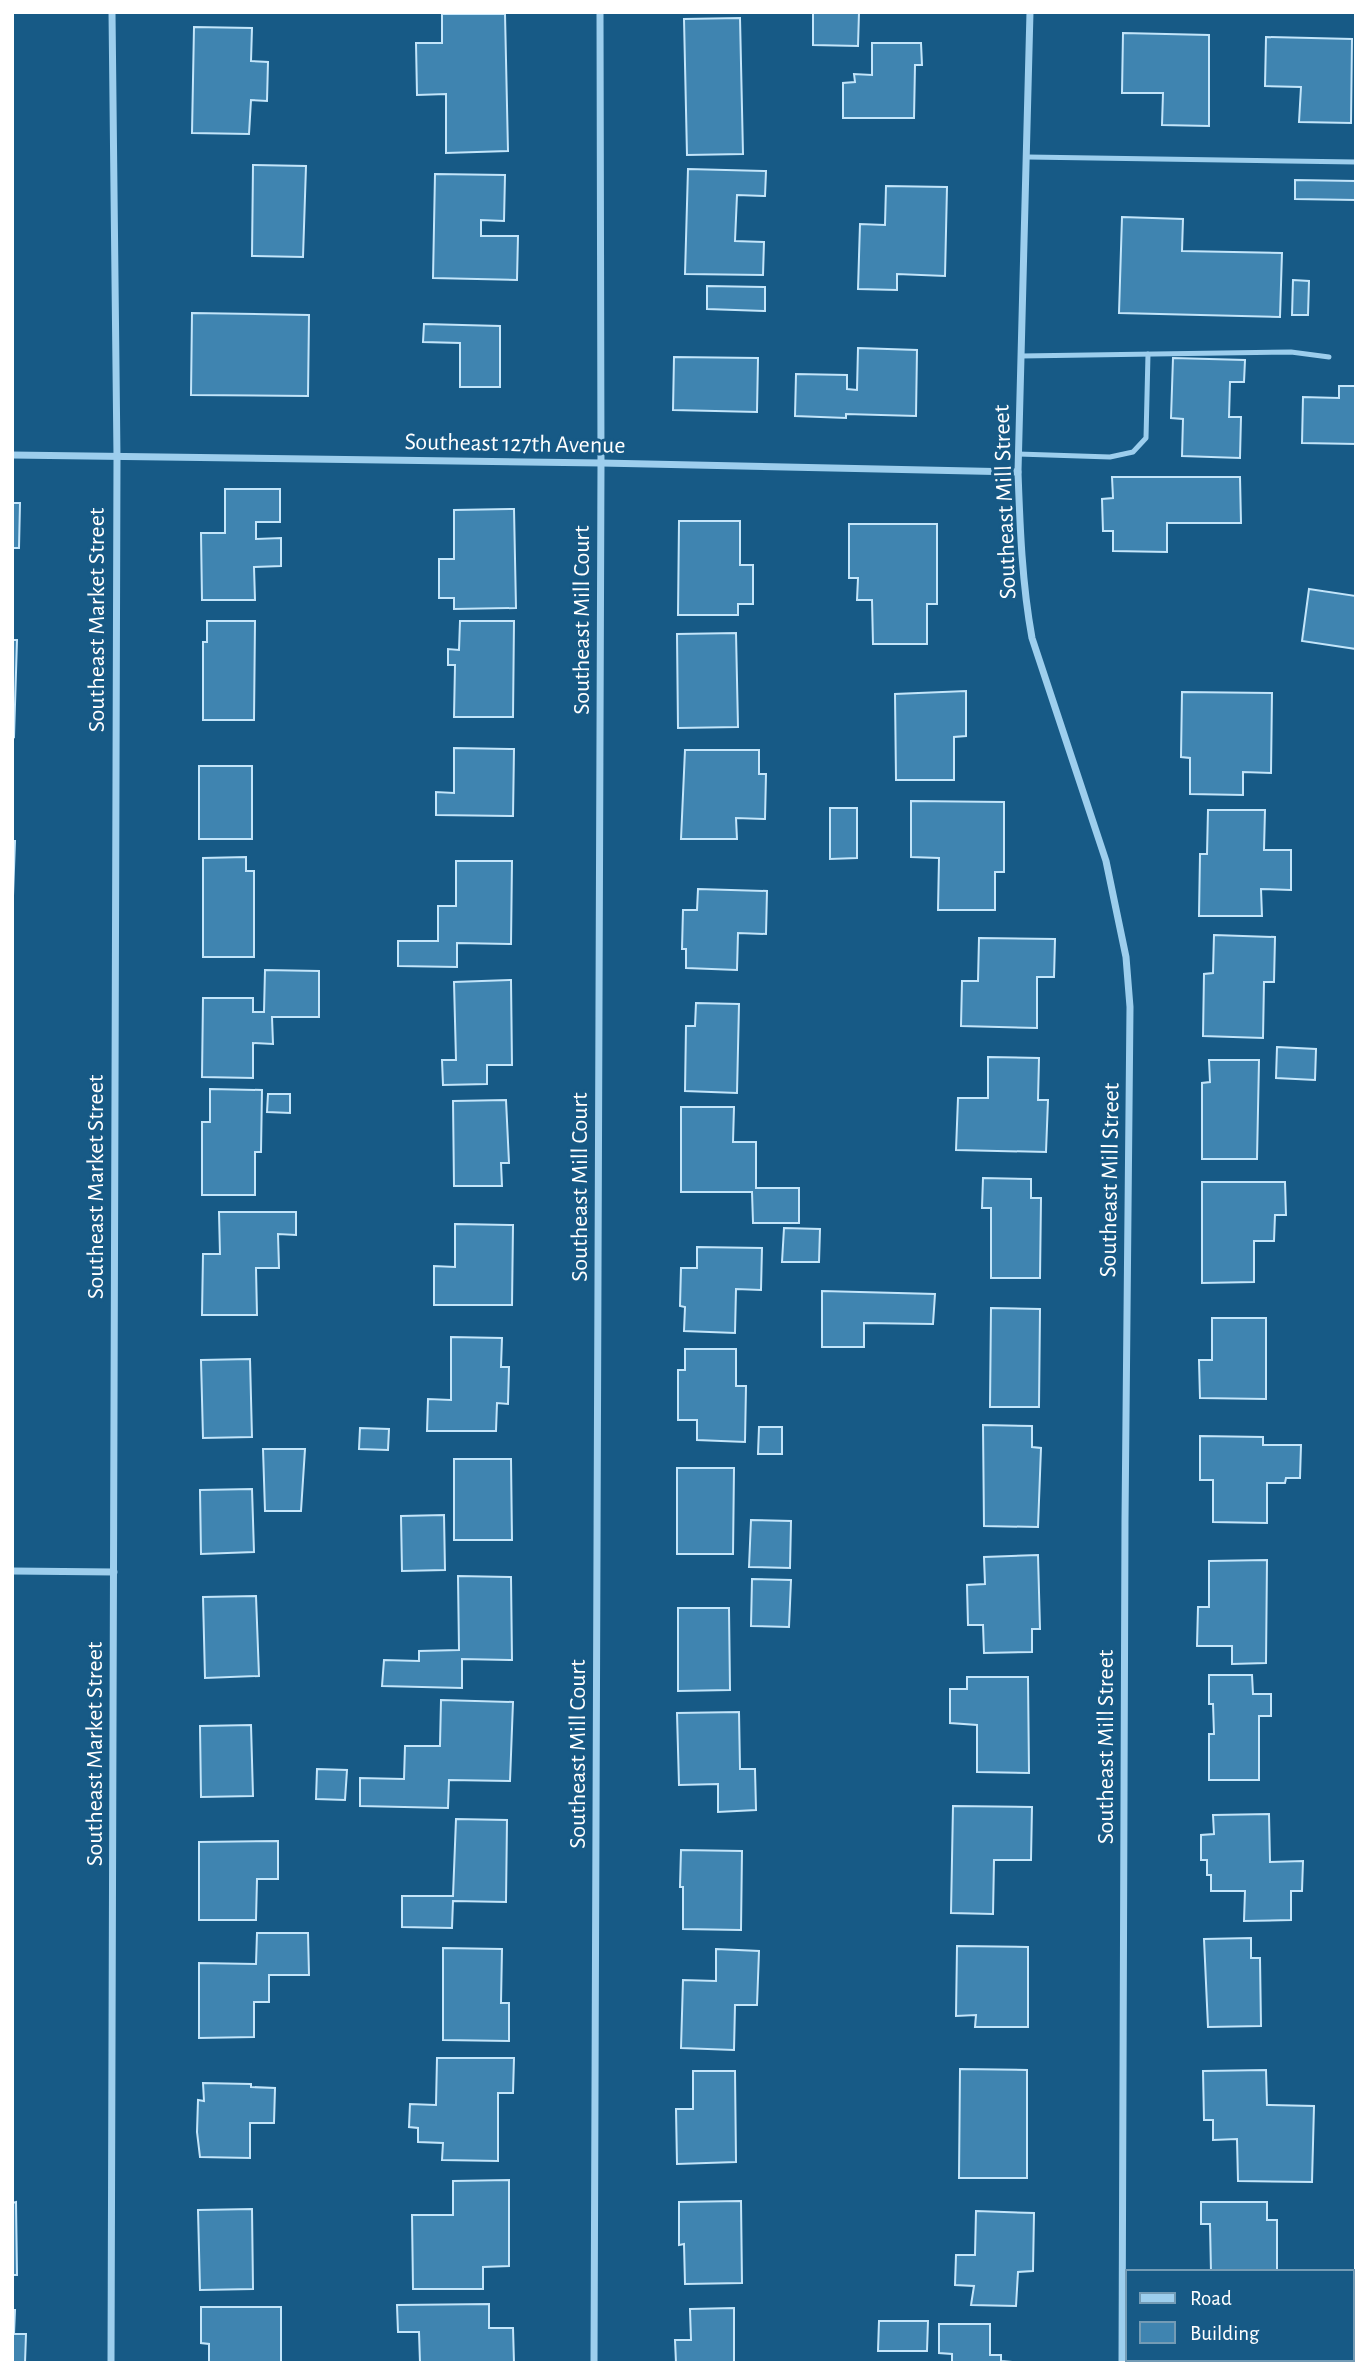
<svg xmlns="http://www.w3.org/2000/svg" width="1368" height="2375" font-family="'Alegreya Sans',sans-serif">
<rect width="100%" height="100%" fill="#175a86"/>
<!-- building -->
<g fill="#3f84b0" stroke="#c3e5fa" stroke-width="2">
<polygon points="813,12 859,12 858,46 813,45"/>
<polygon points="442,14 505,14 508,151 446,153 446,94 417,95 416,43 442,43"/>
<polygon points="740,18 743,154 687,155 684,19"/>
<polygon points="194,27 252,28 251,61 268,62 267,101 251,100 249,134 192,133"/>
<polygon points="1123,33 1209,35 1209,126 1162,125 1163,93 1122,93"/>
<polygon points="1266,37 1352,39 1351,123 1299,122 1301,87 1265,86"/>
<polygon points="872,43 921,43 922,65 915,65 914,118 843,118 843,83 855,82 854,74 872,75"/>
<polygon points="253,165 306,166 303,257 252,256"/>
<polygon points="688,169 766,171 765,196 737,195 735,241 764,242 763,275 685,274"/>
<polygon points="435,174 505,175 504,221 481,220 481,236 518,236 517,280 433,278"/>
<polygon points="1295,180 1356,181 1356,200 1295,199"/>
<polygon points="886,186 947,187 945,276 897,274 897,290 858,289 860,224 885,225"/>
<polygon points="1122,217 1183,219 1182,251 1282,253 1280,317 1119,313"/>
<polygon points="1293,280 1309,281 1308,315 1292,315"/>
<polygon points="707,286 765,287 765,311 707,309"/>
<polygon points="192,313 309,315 308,396 191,395"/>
<polygon points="424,324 500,326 500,387 460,387 460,343 423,342"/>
<polygon points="858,348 917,350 916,416 846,414 846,418 795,416 796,374 847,375 847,389 857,390"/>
<polygon points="674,357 758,358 757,412 673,410"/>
<polygon points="1173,358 1245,360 1244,382 1230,382 1229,417 1241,417 1240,458 1182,456 1183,419 1171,418"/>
<polygon points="1339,386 1356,386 1356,444 1302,443 1303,397 1339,398"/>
<polygon points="1112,477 1240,477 1241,523 1167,523 1167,552 1113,551 1113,531 1103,531 1102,499 1113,498"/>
<polygon points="225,489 280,489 280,522 256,522 256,539 281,538 281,566 254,567 255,600 202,600 201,533 225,533"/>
<polygon points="12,503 20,503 19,548 12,548"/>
<polygon points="514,509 516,608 454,609 454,598 439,598 439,559 454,559 454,510"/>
<polygon points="679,521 740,521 740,565 753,565 753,604 738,604 738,615 678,615"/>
<polygon points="849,524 937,524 937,604 927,604 927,644 873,644 872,600 857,600 858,578 849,578"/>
<polygon points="1309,589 1356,596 1356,649 1302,641"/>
<polygon points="207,621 255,621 254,720 203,720 203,642 207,642"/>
<polygon points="460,621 514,621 513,717 454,717 455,665 448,665 448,649 459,650"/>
<polygon points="736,633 738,727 678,728 677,634"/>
<polygon points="12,640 17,640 14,737 12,736"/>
<polygon points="966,691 966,736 954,737 954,780 896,780 895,694"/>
<polygon points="1182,692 1272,693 1271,773 1243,772 1243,795 1190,794 1190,758 1181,757"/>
<polygon points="454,748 514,749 513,816 436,815 436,792 454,793"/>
<polygon points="685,750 759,750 759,774 766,774 765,819 736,818 737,839 681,839"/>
<rect x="199" y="766" width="53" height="73"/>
<polygon points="911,801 1004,802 1004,872 995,872 995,910 938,910 939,858 911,857"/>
<polygon points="830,808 857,808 857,858 830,859"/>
<polygon points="1208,810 1265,810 1264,850 1291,850 1291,890 1261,889 1262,916 1199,916 1200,854 1207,854"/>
<polygon points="12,841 15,841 13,896 12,896"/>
<polygon points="246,857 246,871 254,871 254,957 203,957 203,858"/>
<polygon points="456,861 512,861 511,944 457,943 457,967 398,966 398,941 438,941 438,906 456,906"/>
<polygon points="698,889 767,891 766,934 738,933 737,970 686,968 686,949 682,949 683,910 697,910"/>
<polygon points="1214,935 1275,937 1274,982 1264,982 1263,1038 1203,1036 1204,974 1213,973"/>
<polygon points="979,938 1055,939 1054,977 1037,977 1037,1028 961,1026 962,981 978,981"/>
<polygon points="265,970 319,971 319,1017 272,1017 273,1044 253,1043 253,1078 202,1077 203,998 253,998 253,1012 264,1012"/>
<polygon points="511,980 512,1065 487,1065 487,1084 443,1085 442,1060 456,1060 454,982"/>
<polygon points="696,1003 739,1004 737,1093 685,1091 686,1026 695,1026"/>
<polygon points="1277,1047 1316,1049 1315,1080 1276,1078"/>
<polygon points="988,1057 1039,1058 1038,1100 1048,1100 1046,1152 956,1150 958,1098 988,1098"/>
<polygon points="1209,1060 1259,1060 1257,1159 1202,1159 1202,1083 1210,1082"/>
<polygon points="210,1089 262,1090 261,1152 255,1152 255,1195 202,1195 202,1122 210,1122"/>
<polygon points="268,1094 290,1094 290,1113 267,1112"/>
<polygon points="506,1100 509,1163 501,1163 502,1186 454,1186 453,1101"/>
<polygon points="681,1107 734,1107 733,1142 756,1142 756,1188 799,1188 799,1223 753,1223 752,1192 681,1192"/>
<polygon points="983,1178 1031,1179 1031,1198 1041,1198 1040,1278 991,1278 991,1208 982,1208"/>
<polygon points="1202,1182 1285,1182 1286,1215 1275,1215 1274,1241 1254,1241 1254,1282 1202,1283"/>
<polygon points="219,1212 296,1212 296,1235 278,1234 279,1268 256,1268 257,1315 202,1315 203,1254 220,1254"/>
<polygon points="455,1224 513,1225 512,1305 434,1305 434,1266 455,1267"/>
<polygon points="784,1228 820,1229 819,1262 782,1262"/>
<polygon points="697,1247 762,1248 761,1290 736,1289 735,1333 684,1331 685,1307 680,1306 681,1268 697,1268"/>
<polygon points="822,1291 935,1294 933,1324 864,1323 864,1347 822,1347"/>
<polygon points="991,1308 1040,1309 1039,1407 990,1407"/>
<polygon points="1212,1318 1266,1318 1266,1399 1200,1398 1199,1360 1212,1360"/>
<polygon points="451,1337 502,1338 501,1367 509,1367 508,1404 497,1403 496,1431 427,1431 428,1399 451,1400"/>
<polygon points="685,1349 736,1349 736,1386 746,1386 745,1442 697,1440 697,1420 678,1420 678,1370 685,1370"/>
<polygon points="250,1359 252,1437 203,1438 201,1360"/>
<polygon points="983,1425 1032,1426 1032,1447 1041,1448 1038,1527 984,1526"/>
<polygon points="759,1427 782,1427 782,1454 758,1454"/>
<polygon points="360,1428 389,1429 388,1450 359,1449"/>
<polygon points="1200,1436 1263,1437 1263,1445 1301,1445 1300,1478 1286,1478 1285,1483 1267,1483 1267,1523 1213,1522 1213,1480 1200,1480"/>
<polygon points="263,1449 305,1449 301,1511 265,1511"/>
<polygon points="454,1459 511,1459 512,1540 454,1540"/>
<polygon points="677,1468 734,1468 733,1554 677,1554"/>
<polygon points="252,1489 254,1552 201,1554 200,1490"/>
<polygon points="444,1515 445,1570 402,1571 401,1516"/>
<polygon points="751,1520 791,1521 790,1568 749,1567"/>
<polygon points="1038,1555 1040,1629 1032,1629 1032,1652 984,1653 983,1625 968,1625 967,1585 985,1584 984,1557"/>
<polygon points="1267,1560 1266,1663 1232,1664 1232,1646 1197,1646 1198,1607 1209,1607 1209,1561"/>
<polygon points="458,1576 511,1577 512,1660 462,1659 462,1688 382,1686 384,1660 419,1661 419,1651 459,1650"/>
<polygon points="752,1579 791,1580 789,1627 751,1626"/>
<polygon points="256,1596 259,1676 205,1678 203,1597"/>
<polygon points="678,1608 729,1608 730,1690 678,1691"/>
<polygon points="1209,1675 1252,1675 1253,1694 1271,1694 1271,1716 1259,1716 1259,1780 1209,1780 1209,1734 1214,1734 1213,1704 1209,1704"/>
<polygon points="967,1677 1028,1677 1029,1773 977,1772 977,1725 950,1723 950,1689 967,1689"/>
<polygon points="441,1700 513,1702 510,1781 449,1780 448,1808 360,1806 360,1778 404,1779 405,1746 440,1746"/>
<polygon points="739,1712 740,1769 755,1769 756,1810 718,1812 718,1784 679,1785 677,1713"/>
<polygon points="251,1725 253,1796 201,1797 200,1726"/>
<polygon points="317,1769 347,1770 345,1800 316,1799"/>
<polygon points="953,1806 1032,1807 1031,1860 994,1860 993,1914 951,1913"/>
<polygon points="1269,1814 1270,1862 1303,1861 1302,1891 1291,1891 1291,1920 1244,1921 1245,1891 1211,1891 1211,1875 1207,1875 1207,1860 1201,1860 1201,1835 1214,1834 1213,1815"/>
<polygon points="456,1819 507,1820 506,1902 453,1901 452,1928 402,1927 402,1896 453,1896"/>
<polygon points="278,1841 278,1879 257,1879 256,1920 199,1920 199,1842"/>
<polygon points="681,1850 742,1851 741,1930 683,1929 683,1887 680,1887"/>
<polygon points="257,1933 308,1933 309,1975 269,1975 269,2002 254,2002 254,2037 199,2038 199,1963 256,1964"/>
<polygon points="1251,1938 1251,1958 1260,1958 1261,2026 1208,2027 1204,1939"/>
<polygon points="957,1946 1028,1947 1028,2027 975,2027 976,2015 956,2016"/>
<polygon points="443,1948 502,1949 501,2003 509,2003 509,2041 443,2040"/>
<polygon points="716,1949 759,1951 757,2005 735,2005 734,2050 681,2048 683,1980 716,1981"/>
<polygon points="437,2058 514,2058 513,2093 498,2093 498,2161 442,2160 443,2143 418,2142 418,2128 409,2127 410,2104 436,2105"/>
<polygon points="960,2069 1027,2070 1027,2178 959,2178"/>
<polygon points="1266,2070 1267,2105 1314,2106 1312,2182 1238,2181 1237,2139 1213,2140 1213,2120 1204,2120 1203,2071"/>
<polygon points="693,2071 735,2071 736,2162 677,2164 676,2109 693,2109"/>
<polygon points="203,2083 251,2084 251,2087 275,2088 274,2123 250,2123 250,2158 200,2157 197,2132 198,2100 204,2101"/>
<polygon points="509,2180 509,2266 483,2267 483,2289 413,2289 412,2215 453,2215 453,2181"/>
<polygon points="741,2201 742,2283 685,2284 684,2244 679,2245 679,2202"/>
<polygon points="16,2202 17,2275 12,2275 12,2203"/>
<polygon points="1201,2202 1267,2202 1267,2220 1277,2220 1277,2272 1211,2272 1210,2224 1201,2224"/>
<polygon points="252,2209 253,2289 200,2290 198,2210"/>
<polygon points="976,2211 1034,2213 1033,2271 1018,2272 1016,2306 971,2305 974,2286 955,2285 956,2255 975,2255"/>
<polygon points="489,2304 489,2328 513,2328 514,2363 420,2363 419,2332 398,2332 397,2305"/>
<polygon points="201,2307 281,2307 281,2363 209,2363 209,2344 201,2343"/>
<polygon points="734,2308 734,2363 676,2363 675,2340 691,2340 690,2309"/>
<polygon points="12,2310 15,2310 14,2334 26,2334 25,2363 12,2363"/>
<polygon points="879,2321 928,2321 927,2351 878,2351"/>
<polygon points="939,2324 990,2324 990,2355 1001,2355 1001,2361 1023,2363 952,2363 952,2354 939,2353"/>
</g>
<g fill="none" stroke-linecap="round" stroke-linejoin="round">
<!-- lane -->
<g stroke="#9dceed" stroke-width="5">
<polyline points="1028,157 1356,162"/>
<polyline points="1021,356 1291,352 1329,357"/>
<polyline points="1018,454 1110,457 1133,452 1146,438 1148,354"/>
</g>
<!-- street -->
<g stroke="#9dceed" stroke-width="7">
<path d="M1030 12 1018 472C1020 528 1022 583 1032 638L1106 861 1126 957 1130 1007 1125 1520 1122 2363"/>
<polyline points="12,455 601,463 1018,472"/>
<polyline points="12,1571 114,1572"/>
<polyline points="111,2363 117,457 112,12"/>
<polyline points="594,2363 601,463 600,12"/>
</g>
</g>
<g text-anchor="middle" stroke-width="6" stroke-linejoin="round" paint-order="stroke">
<!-- street labels -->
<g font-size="24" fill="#fff" stroke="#175a86">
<text transform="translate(515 443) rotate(1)" y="8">Southeast 127th Avenue</text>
<text transform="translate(1004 502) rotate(-92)" y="8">Southeast Mill Street</text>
<text transform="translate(96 620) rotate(-90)" y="8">Southeast Market Street</text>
<text transform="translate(581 620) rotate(-90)" y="8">Southeast Mill Court</text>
<text transform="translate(1109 1180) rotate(-89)" y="8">Southeast Mill Street</text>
<text transform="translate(95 1187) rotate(-90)" y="8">Southeast Market Street</text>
<text transform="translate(579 1187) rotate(-90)" y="8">Southeast Mill Court</text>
<text transform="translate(1105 1747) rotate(-90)" y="8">Southeast Mill Street</text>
<text transform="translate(94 1754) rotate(-90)" y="8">Southeast Market Street</text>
<text transform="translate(577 1754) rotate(-90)" y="8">Southeast Mill Court</text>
</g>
</g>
<!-- border -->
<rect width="1368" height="2375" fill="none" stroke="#ffffff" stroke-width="28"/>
<!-- legend -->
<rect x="1126" y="2270" width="228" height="91" fill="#175a86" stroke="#749cb6" stroke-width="2"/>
<rect x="1140" y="2293" width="35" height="10" fill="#9dceed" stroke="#749cb6" stroke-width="2"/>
<text x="1190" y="2305" font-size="21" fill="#ffffff">Road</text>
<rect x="1140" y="2322" width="35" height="21" fill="#3f84b0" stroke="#749cb6" stroke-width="2"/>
<text x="1190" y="2340" font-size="21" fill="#ffffff">Building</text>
</svg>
